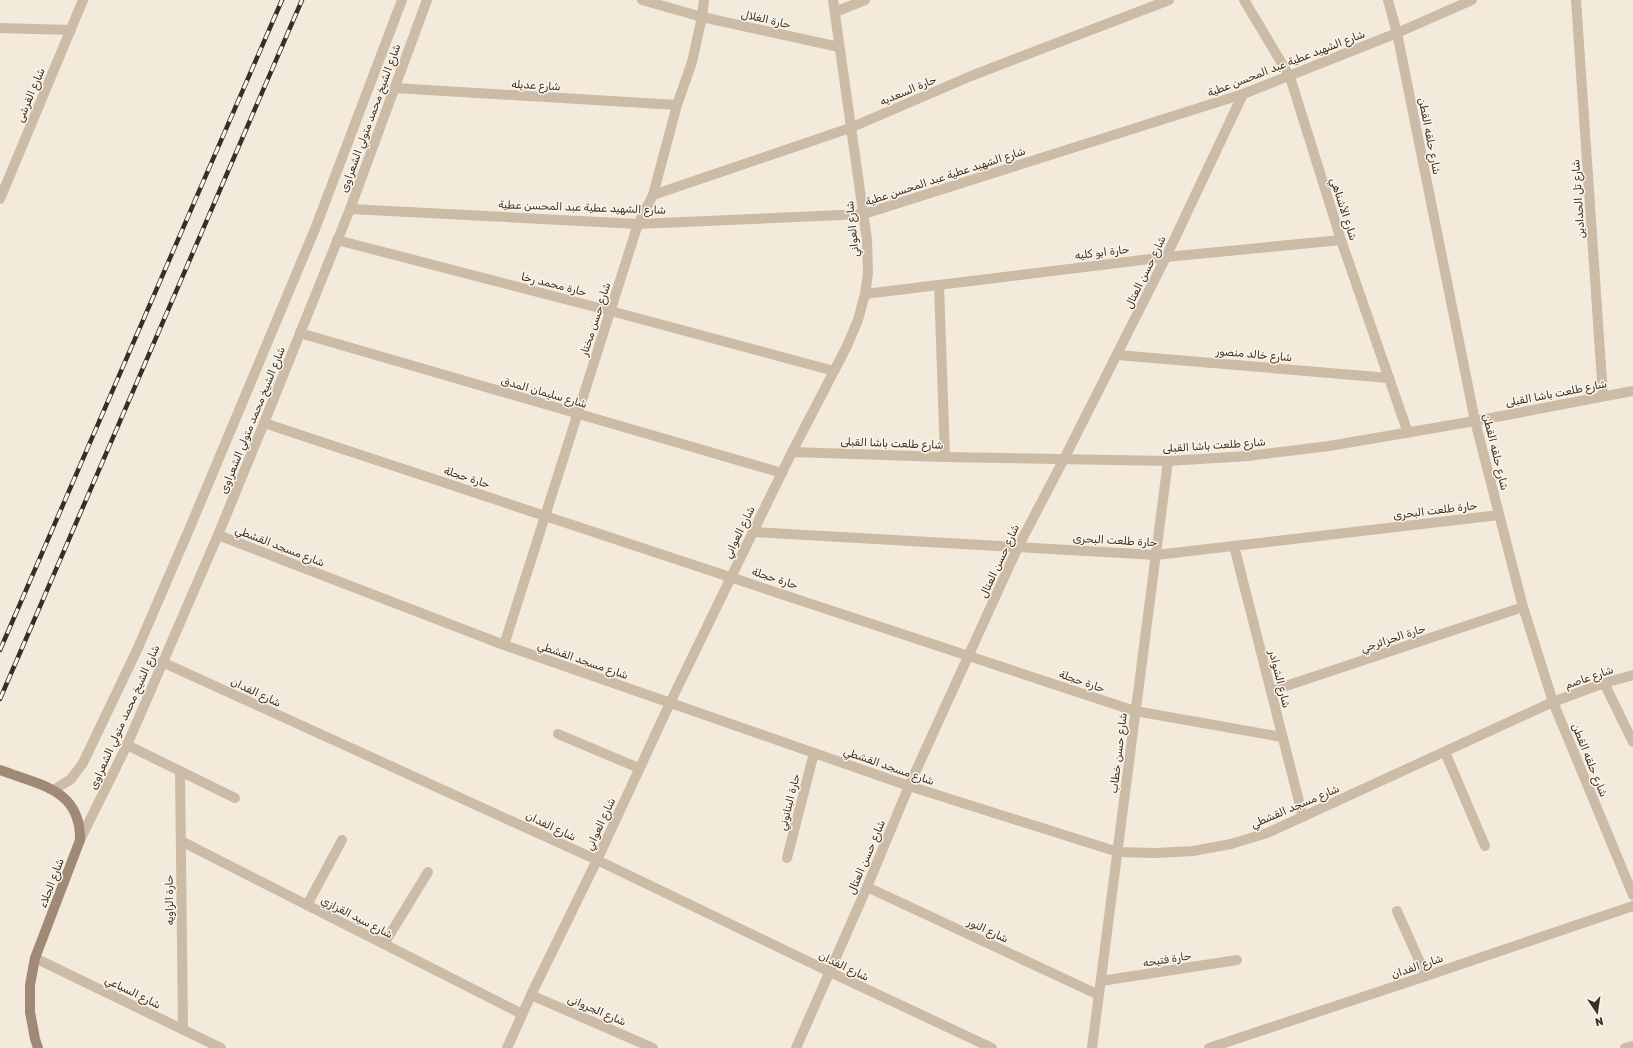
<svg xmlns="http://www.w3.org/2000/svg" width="1633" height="1048" font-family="Rubik,'Noto Sans Arabic',sans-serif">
<rect width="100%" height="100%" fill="#f3eadb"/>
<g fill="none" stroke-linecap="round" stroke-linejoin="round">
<!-- minor -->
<g stroke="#ccbba6" stroke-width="10">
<polyline points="642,0 702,17 839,47"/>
<polyline points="1244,0 1290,77 1341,240 1408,433"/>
<polyline points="1388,0 1397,33 1475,421 1523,607 1553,702 1633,895"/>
<polyline points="1576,0 1603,396"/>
<polyline points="835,12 865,0"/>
<polyline points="0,28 71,30"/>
<polyline points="394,88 677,105"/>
<polyline points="653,195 850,128 971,76 1169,0"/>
<polyline points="0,199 83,0"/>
<polyline points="350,209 638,224 864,214 1243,94 1397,33 1472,0"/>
<polyline points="337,240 611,311 834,371"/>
<polyline points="939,285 945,457"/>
<polyline points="865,294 1166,257 1341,240"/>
<polyline points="300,333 782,473"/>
<polyline points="1117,355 1389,378"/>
<polyline points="264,423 1135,711 1282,737"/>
<polyline points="792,452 945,457 1168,461 1248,456 1329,446 1475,421 1633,391"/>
<polyline points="753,532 1156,555 1499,515"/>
<polyline points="218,535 504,645 909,786 1118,852 1156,853 1193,851 1231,844 1267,833 1553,702 1604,683 1633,675"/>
<polyline points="1234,546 1303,817"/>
<polyline points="504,645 638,224 653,195 677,105 692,62 702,17 704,0"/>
<polyline points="162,662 597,860 830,972 992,1048"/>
<polyline points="1604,683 1633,742"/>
<polyline points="1271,691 1523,607"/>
<polyline points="558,734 639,768"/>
<polyline points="127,745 235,798"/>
<polyline points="1445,752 1485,846"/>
<polyline points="180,771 183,1030"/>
<polyline points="181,841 522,1014"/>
<polyline points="787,858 814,753"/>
<polyline points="867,887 1099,995"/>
<polyline points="307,905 342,840"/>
<polyline points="1397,911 1426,976"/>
<polyline points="384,944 428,872"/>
<polyline points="35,958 221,1048"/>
<polyline points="1101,981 1237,960"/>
<polyline points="531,995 653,1048"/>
<polyline points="507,1048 531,995 597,860 670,703 753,532 792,452 847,346 858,320 865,294 868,273 867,240 833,0"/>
<polyline points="796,1048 867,887 909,786 1018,547 1064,459 1166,257 1243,94"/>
<polyline points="1092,1048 1168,461"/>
<polyline points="1209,1048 1426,976 1633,906"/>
<polyline points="1625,1048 1633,1046"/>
</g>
<!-- tertiary -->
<g stroke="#ccbba6" stroke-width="10">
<polyline points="54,790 71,779 83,763 137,650 191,525 315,229 402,0"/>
<polyline points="80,840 127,745 218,535 264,423 350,209 427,0"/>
</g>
<!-- secondary -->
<path stroke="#a08a77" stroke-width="10" d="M0 770C39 785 81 789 80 840L35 958 30 985V1012L35 1039 38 1048"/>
<!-- rail casing -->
<g stroke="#382e28" stroke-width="4.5">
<g id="rail">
<polyline points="0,650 282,0"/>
<polyline points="0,699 302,0"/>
</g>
</g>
<!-- rail -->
<use href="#rail" stroke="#fbf4e8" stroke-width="3" stroke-dasharray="9" stroke-linecap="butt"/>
</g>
<g text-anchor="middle" stroke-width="3" stroke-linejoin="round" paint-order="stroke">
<!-- street labels -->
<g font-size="11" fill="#382e28" stroke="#fbf4e8">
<text transform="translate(766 19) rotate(13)" y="4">حارة الغلال</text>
<text transform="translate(1286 63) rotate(-21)" y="4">شارع الشهيد عطية عبد المحسن عطية</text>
<text transform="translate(536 85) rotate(3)" y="4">شارع عديله</text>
<text transform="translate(908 90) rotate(-23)" y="4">حارة السعديه</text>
<text transform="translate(30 95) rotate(-67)" y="4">شارع القرشى</text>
<text transform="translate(370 118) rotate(-70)" y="4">شارع الشيخ محمد متولي الشعراوى</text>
<text transform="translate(1430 136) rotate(79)" y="4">شارع حلقه القطن</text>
<text transform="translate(945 176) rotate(-18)" y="4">شارع الشهيد عطية عبد المحسن عطية</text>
<text transform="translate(1578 199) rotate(-94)" y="4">شارع تل الحدادين</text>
<text transform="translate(582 207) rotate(2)" y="4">شارع الشهيد عطية عبد المحسن عطية</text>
<text transform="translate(1344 209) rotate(72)" y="4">شارع الأشناهي</text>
<text transform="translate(852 229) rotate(-96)" y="4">شارع العواني</text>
<text transform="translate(1102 252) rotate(-7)" y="4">حارة ابو كليه</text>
<text transform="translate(1145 272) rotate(-64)" y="4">شارع حسن العتال</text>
<text transform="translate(554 284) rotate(14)" y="4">حارة محمد رخا</text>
<text transform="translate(595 319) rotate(-72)" y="4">شارع حسن مختار</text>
<text transform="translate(1254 354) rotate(5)" y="4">شارع خالد منصور</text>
<text transform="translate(544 392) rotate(16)" y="4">شارع سليمان المدق</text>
<text transform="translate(1556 393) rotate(-11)" y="4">شارع طلعت باشا القبلى</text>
<text transform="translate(252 420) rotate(-68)" y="4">شارع الشيخ محمد متولي الشعراوى</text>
<text transform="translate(892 443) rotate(2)" y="4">شارع طلعت باشا القبلى</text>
<text transform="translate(1214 445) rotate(-4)" y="4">شارع طلعت باشا القبلى</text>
<text transform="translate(1496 452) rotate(76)" y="4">شارع حلقه القطن</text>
<text transform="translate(467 477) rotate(18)" y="4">حارة حجلة</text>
<text transform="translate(1435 510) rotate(-7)" y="4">حارة طلعت البحرى</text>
<text transform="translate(739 532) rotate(-64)" y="4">شارع العواني</text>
<text transform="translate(1115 540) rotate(3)" y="4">حارة طلعت البحرى</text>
<text transform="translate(280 546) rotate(21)" y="4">شارع مسجد القشطي</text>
<text transform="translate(999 561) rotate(-65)" y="4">شارع حسن العتال</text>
<text transform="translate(775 578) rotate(18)" y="4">حارة حجلة</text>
<text transform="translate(1393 638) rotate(-18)" y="4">حارة الجزائرجي</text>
<text transform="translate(583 660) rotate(19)" y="4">شارع مسجد القشطي</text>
<text transform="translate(1589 677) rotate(-19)" y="4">شارع عاصم</text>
<text transform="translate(1280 679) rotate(76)" y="4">شارع الشوادر</text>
<text transform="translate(1082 681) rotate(19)" y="4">حارة حجلة</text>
<text transform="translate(256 692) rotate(25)" y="4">شارع الفدان</text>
<text transform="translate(124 717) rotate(-66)" y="4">شارع الشيخ محمد متولي الشعراوى</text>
<text transform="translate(1118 753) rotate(-83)" y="4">شارع حسن خطاب</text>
<text transform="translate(1590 760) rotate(68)" y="4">شارع حلقه القطن</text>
<text transform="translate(889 766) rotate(19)" y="4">شارع مسجد القشطي</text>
<text transform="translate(789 802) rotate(-76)" y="4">حارة البتانوني</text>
<text transform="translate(1295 806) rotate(-23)" y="4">شارع مسجد القشطي</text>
<text transform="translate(600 824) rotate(-65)" y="4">شارع العواني</text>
<text transform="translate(551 826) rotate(25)" y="4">شارع الفدان</text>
<text transform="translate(866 857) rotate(-67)" y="4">شارع حسن العتال</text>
<text transform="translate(51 883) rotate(-69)" y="4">شارع الجلاء</text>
<text transform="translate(169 900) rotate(-91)" y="4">حارة الزاويه</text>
<text transform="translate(357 917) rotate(27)" y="4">شارع سيد القزازي</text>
<text transform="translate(988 930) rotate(25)" y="4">شارع النور</text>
<text transform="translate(1167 959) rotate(-9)" y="4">حارة فتيحه</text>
<text transform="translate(844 966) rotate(25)" y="4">شارع الفدان</text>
<text transform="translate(1417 966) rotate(-19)" y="4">شارع الفدان</text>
<text transform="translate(133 992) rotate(26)" y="4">شارع السباعي</text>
<text transform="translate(597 1010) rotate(23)" y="4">شارع الجروانى</text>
</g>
</g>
<!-- north arrow -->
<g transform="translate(1597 1012) rotate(167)" stroke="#fbf4e8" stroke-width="3" paint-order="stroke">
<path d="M0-3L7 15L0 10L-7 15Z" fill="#382e28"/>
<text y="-6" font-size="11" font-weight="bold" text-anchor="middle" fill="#382e28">N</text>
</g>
</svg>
